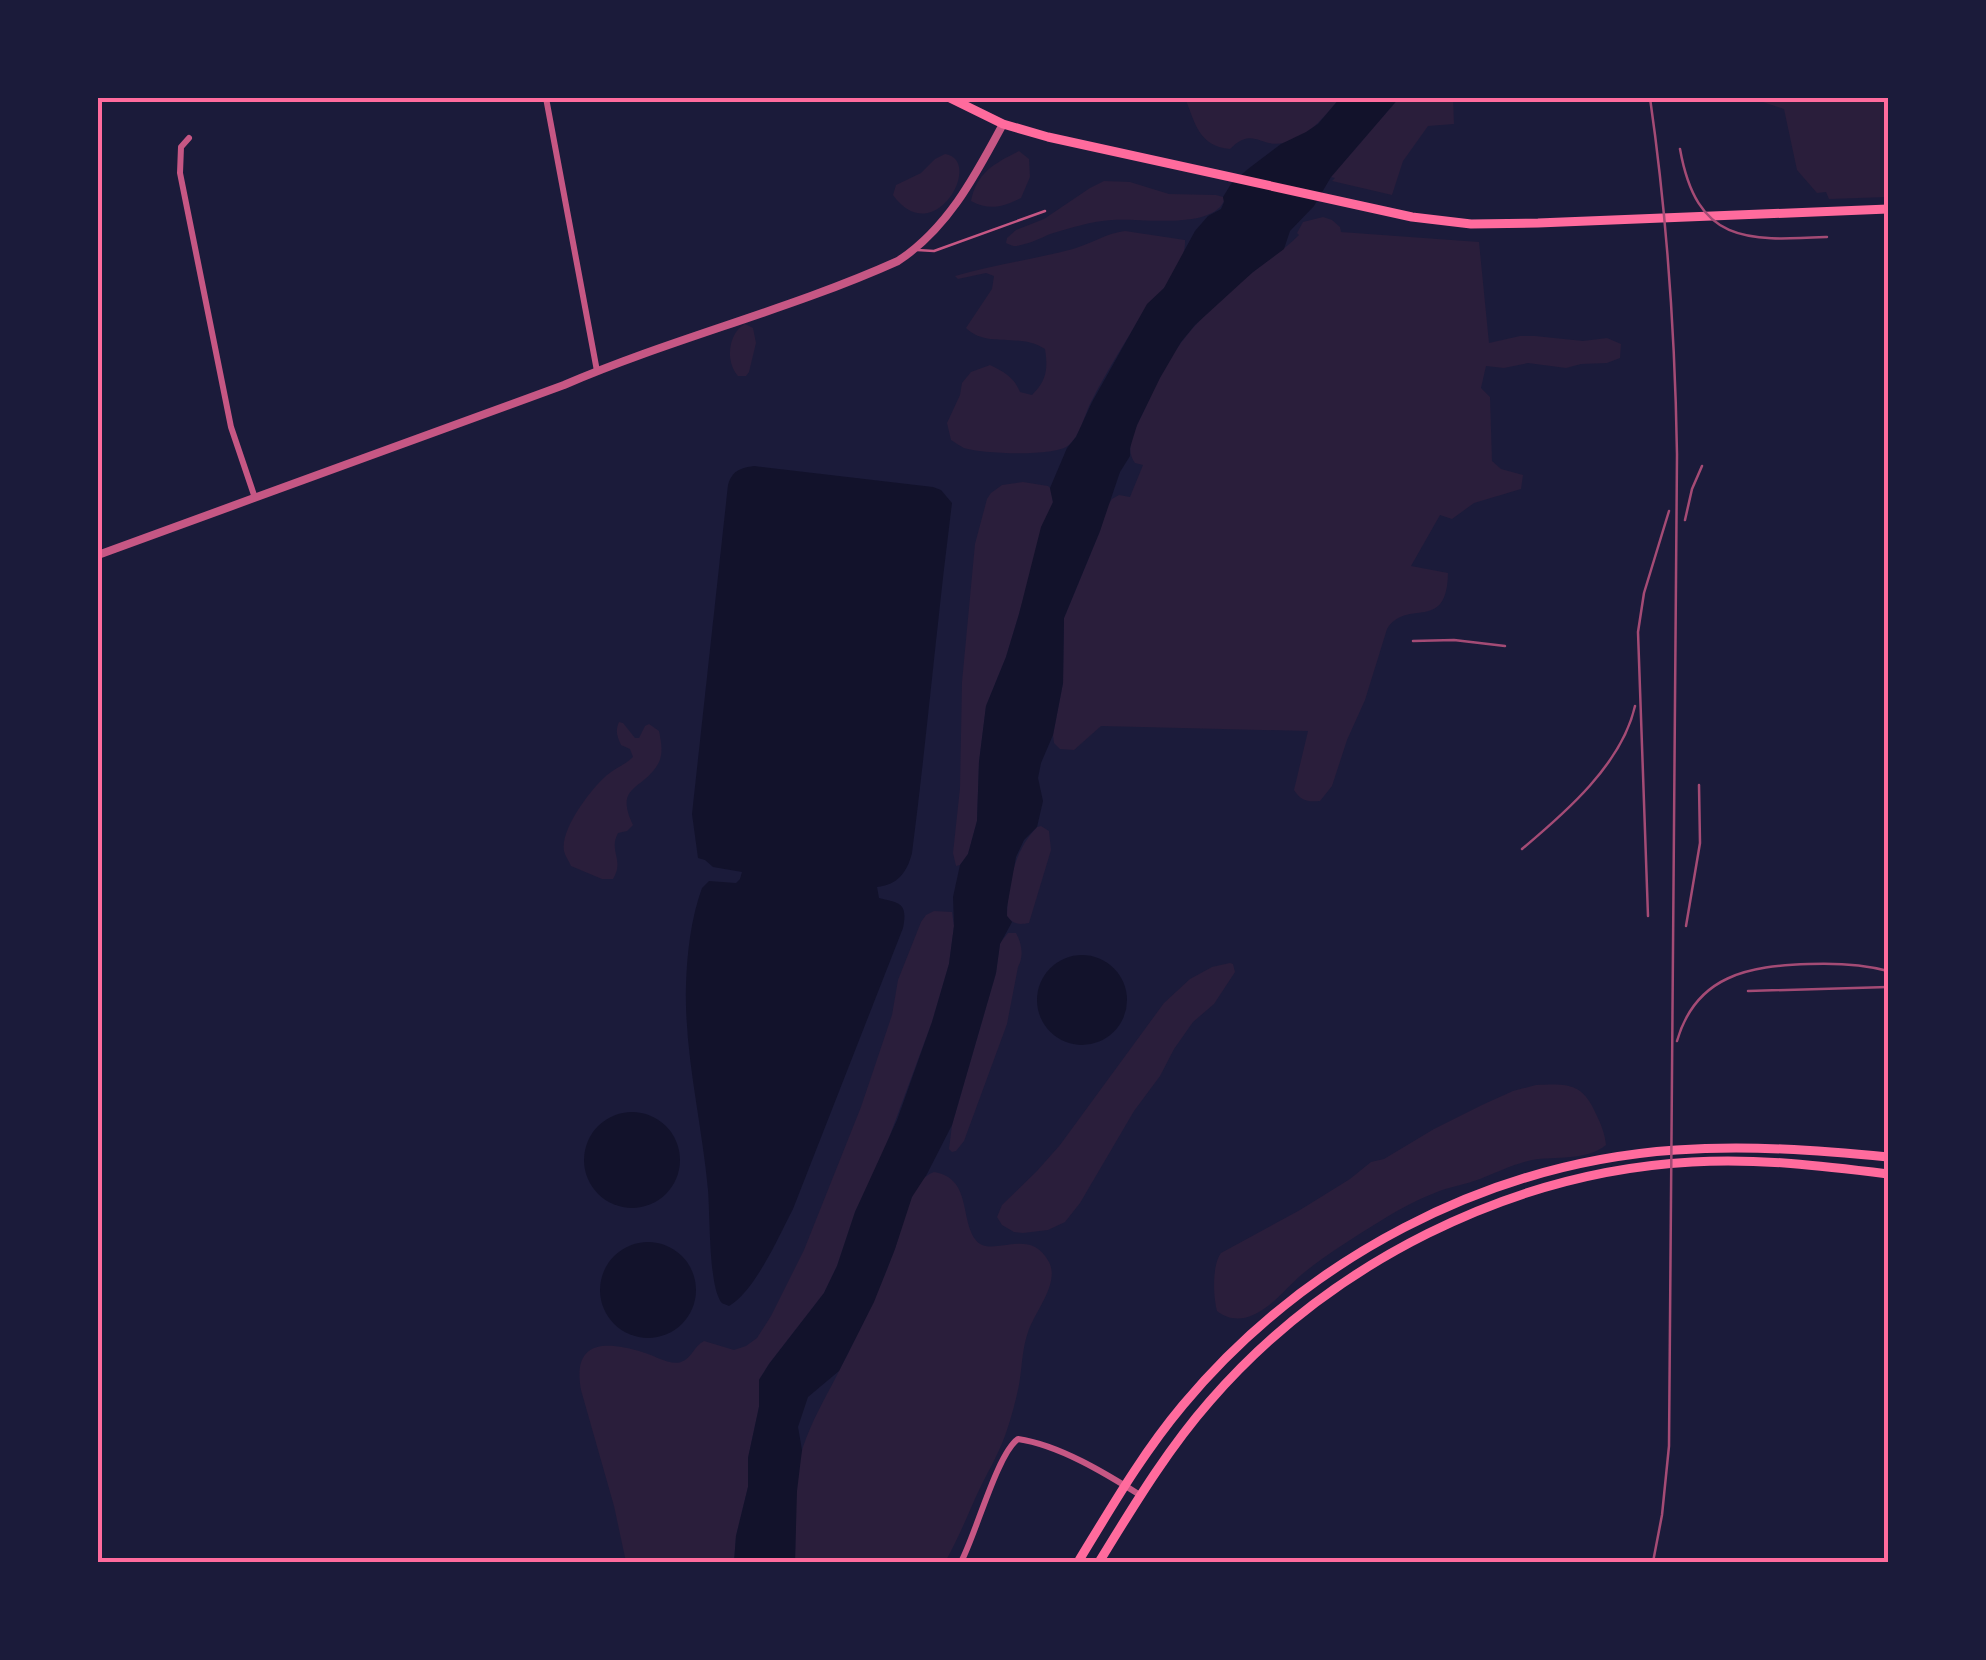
<svg xmlns="http://www.w3.org/2000/svg" width="1986" height="1660" font-family="'DM Sans',sans-serif">
<rect width="100%" height="100%" fill="#1b1b3a"/>
<!-- green -->
<g fill="#2a1e3b">
<path d="M1185 98H1340C1325 116 1308 138 1283 143 1260 148 1253 126 1230 149 1198 146 1195 122 1185 98Z"/>
<polygon points="1399,98 1453,98 1454,124 1428,126 1403,161 1392,195 1332,181 1335,178 1331,177"/>
<polygon points="1751,98 1888,98 1888,197 1829,199 1826,192 1817,193 1797,170 1784,109"/>
<path d="M1019 151 1029 159 1030 177 1021 198C1003 207 990 211 971 201 976 173 995 163 1019 151Z"/>
<path d="M945 154C985 160 934 252 893 195L896 185 921 173 935 159Z"/>
<path d="M1104 181 1130 182 1169 194 1216 195 1223 197 1224 201C1211 230 1140 218 1112 220 1092 221 1070 228 1050 234 1041 238 1031 243 1021 245 1013 247 1013 246 1006 243L1007 238 1016 230 1044 219 1090 188Z"/>
<path d="M1323 217 1332 220 1340 227 1341 232 1479 242 1489 343 1520 336H1535L1583 341 1607 338 1621 344 1620 358 1607 363 1581 364 1566 368 1528 363 1504 368 1486 366 1481 388 1490 397 1492 461 1501 469 1523 475 1521 489 1474 503 1452 519 1440 515 1411 566 1448 573C1447 634 1407 597 1387 629L1365 700 1347 740 1332 786 1320 801C1307 802 1301 801 1294 790L1308 731 1101 726 1074 750 1060 749 1054 743 1053 735 1063 683 1064 618 1100 531 1107 506 1112 499 1119 495 1130 497 1143 465 1135 463C1124 449 1135 429 1143 413 1155 388 1166 360 1184 339 1204 313 1231 289 1257 269 1271 258 1286 248 1299 235L1297 233 1303 222Z"/>
<path d="M1125 231 1185 240C1186 256 1175 275 1164 288 1158 296 1149 301 1144 311 1126 341 1106 372 1090 404 1084 417 1080 435 1069 445 1057 457 981 454 964 448 960 446 956 443 951 440L947 423 960 395 962 383 971 372 990 365C1004 372 1014 377 1020 392L1032 395C1047 381 1048 368 1045 349 1020 332 988 349 966 328L992 289 994 276 986 273 958 279 955 276C994 265 1034 259 1073 249 1091 244 1106 233 1125 231Z"/>
<path d="M745 324 753 328 756 343 749 372 746 376H738C725 362 728 333 745 324Z"/>
<polygon points="1023,482 1048,486 1050,488 1053,502 1006,657 986,706 979,762 977,821 968,854 960,865 956,866 953,853 960,788 962,682 975,544 987,499 991,493 1002,485"/>
<path d="M619 722 623 723 635 738H639L645 726 649 724 659 731C661 742 664 753 658 764 642 791 614 785 633 825L627 831 618 833C608 852 625 859 613 879H602L571 866C569 861 565 856 564 851 560 829 591 789 607 775 615 768 625 765 633 757L630 749 621 745C617 736 615 731 619 722Z"/>
<path d="M1041 826 1049 831 1051 850 1029 923C1018 925 1013 924 1007 916 1008 883 1014 851 1037 827Z"/>
<path d="M934 911 952 912 954 926 949 964 932 1022 883 1154 855 1212 837 1266 824 1293 769 1364 759 1380V1407L748 1458V1487L736 1536 734 1562H626L614 1506 581 1390C572 1340 605 1341 642 1352 654 1355 670 1366 681 1362 692 1358 694 1346 704 1341L734 1350 746 1346 757 1338 771 1316 804 1250 861 1107 892 1015 898 980 921 922 926 915Z"/>
<path d="M1008 933H1016C1022 944 1024 956 1018 967L1007 1024 964 1141 956 1151 952 1152 949 1149 952 1125 996 973 1000 943Z"/>
<polygon points="1230,963 1233,964 1235,972 1214,1004 1193,1022 1174,1049 1160,1076 1134,1111 1080,1203 1065,1222 1048,1230 1023,1233 1014,1232 1002,1225 997,1217 1002,1205 1037,1171 1060,1145 1164,1003 1190,979 1212,967"/>
<path d="M1536 1085C1567 1084 1582 1082 1596 1114 1601 1124 1605 1134 1606 1145 1587 1161 1555 1156 1532 1160 1512 1164 1494 1174 1474 1181 1462 1185 1449 1187 1437 1192 1419 1199 1399 1209 1382 1220 1356 1236 1330 1252 1306 1271 1288 1285 1274 1306 1253 1315 1240 1321 1227 1319 1217 1311 1213 1296 1212 1265 1221 1253L1300 1210 1350 1179 1371 1162 1384 1159 1434 1129 1482 1105 1513 1091Z"/>
<path d="M934 1172C971 1178 960 1217 975 1239 990 1261 1029 1224 1049 1262 1060 1283 1035 1311 1028 1332 1022 1349 1022 1368 1019 1385 1016 1400 1012 1415 1007 1430 1001 1449 990 1468 981 1486 969 1511 959 1538 945 1562H795C796 1526 792 1483 803 1447 811 1423 824 1400 836 1377 857 1336 878 1295 894 1251 903 1229 909 1180 934 1172Z"/>
</g>
<!-- water -->
<g fill="#12122b">
<polygon points="1340,98 1399,98 1331,177 1314,206 1290,231 1284,249 1253,272 1195,325 1181,342 1160,378 1137,425 1130,448 1130,456 1120,472 1100,531 1064,618 1063,683 1053,735 1041,763 1038,778 1043,801 1037,827 1024,840 1016,857 1007,907 1007,916 1012,922 1000,944 996,973 952,1125 927,1174 912,1197 895,1249 874,1302 839,1371 808,1397 798,1427 802,1450 797,1491 795,1562 734,1562 736,1536 748,1487 748,1458 759,1407 759,1380 769,1364 824,1293 837,1266 855,1212 897,1120 932,1022 949,964 954,926 953,897 960,865 968,854 977,821 979,762 986,706 1006,657 1019,614 1041,527 1053,502 1050,488 1067,448 1076,437 1092,402 1147,304 1164,288 1195,231 1208,216 1221,209 1224,202 1223,197 1231,184 1248,169 1281,144 1306,132 1318,124"/>
<path d="M754 466 933 487 941 490 952 503C937 620 927 737 912 853 907 873 897 885 877 887L879 898C900 903 908 903 903 928L793 1209C779 1236 755 1291 729 1306 722 1303 721 1304 718 1296 709 1273 710 1217 708 1190 702 1122 684 1054 686 985 687 953 691 918 702 888L709 881 736 883 740 879 742 872 713 867 705 860 698 858 692 814 728 485C732 471 740 468 754 466Z"/>
<circle cx="1082" cy="1000" r="45"/>
<circle cx="632" cy="1160" r="48"/>
<circle cx="648" cy="1290" r="48"/>
</g>
<g fill="none" stroke-linecap="round" stroke-linejoin="round">
<!-- service -->
<polyline stroke="#c65784" stroke-width="2.5" points="917,250 934,251 1045,211"/>
<!-- minor -->
<g stroke="#c65784" stroke-width="6">
<polyline points="546,98 597,371"/>
<polyline points="189,138 181,147 180,173 231,427 255,498"/>
<path d="M961 1562C976 1534 997 1454 1018 1439 1059 1445 1105 1473 1140 1495"/>
</g>
<!-- tertiary -->
<path stroke="#c65784" stroke-width="8" d="M98 555 564 385C673 338 789 310 898 261 948 228 975 176 1003 124"/>
<!-- secondary -->
<g stroke="#ff6b9d" stroke-width="9">
<polyline points="950,98 1003,124 1048,137 1412,217 1471,224 1538,223 1888,209"/>
<path d="M1078 1562C1111 1508 1142 1454 1183 1405 1305 1259 1486 1163 1676 1150 1747 1145 1818 1150 1888 1157"/>
<path d="M1099 1562C1133 1507 1167 1450 1210 1401 1330 1263 1510 1172 1692 1162 1758 1158 1824 1166 1888 1174"/>
</g>
<!-- rail -->
<g stroke="#a44b75" stroke-width="2.5">
<path d="M1650 98C1667 216 1675 334 1677 454L1669 1446 1662 1515 1653 1562"/>
<path d="M1680 149C1697 244 1746 241 1827 237"/>
<polyline points="1685,520 1692,489 1702,466"/>
<polyline points="1413,641 1454,640 1505,646"/>
<path d="M1522 849C1565 813 1622 764 1635 706"/>
<polyline points="1648,916 1638,632 1644,593 1669,511"/>
<polyline points="1686,926 1700,843 1699,785"/>
<polyline points="1748,991 1888,987"/>
<path d="M1677 1041C1696 975 1749 966 1809 964 1836 963 1862 964 1888 971"/>
</g>
</g>
<!-- border -->
<rect width="1986" height="1660" fill="none" stroke="#1b1b3a" stroke-width="200"/>
<rect x="100" y="100" width="1786" height="1460" fill="none" stroke="#ff6b9d" stroke-width="4"/>
</svg>
